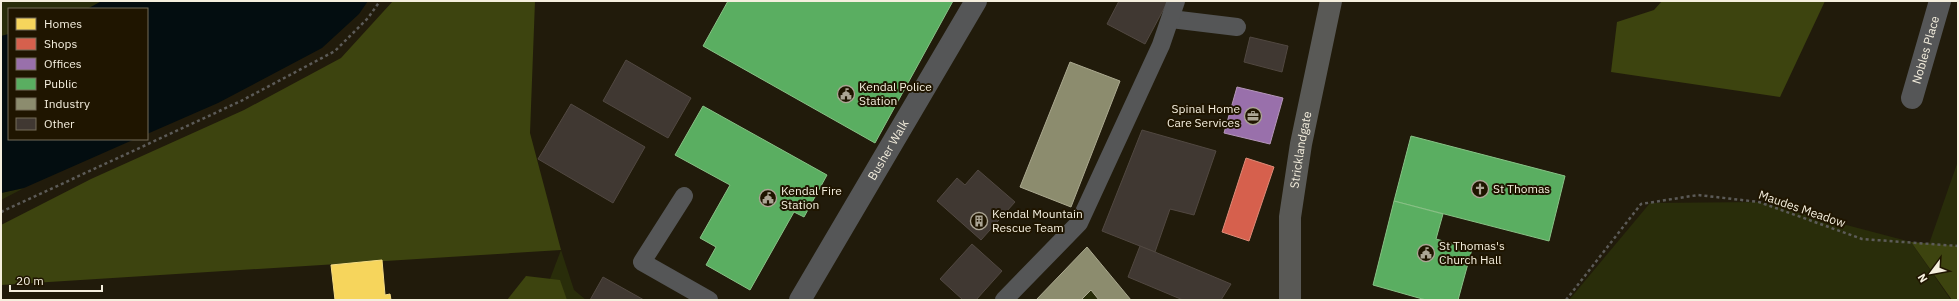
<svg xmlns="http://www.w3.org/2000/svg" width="1959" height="301" font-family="'IBM Plex Sans',sans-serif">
<rect width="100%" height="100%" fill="#211b0b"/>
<!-- green -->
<g fill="#292d0a">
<polygon points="1,1 102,1 87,9 9,9 9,34 1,36"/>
<polygon points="1958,161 1958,246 1929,244"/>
<polygon points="24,188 1,200 1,193"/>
<polygon points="1759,202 1911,242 1951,300 1569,300 1650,203"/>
<polygon points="561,250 574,290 586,300 542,300"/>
<polygon points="1091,290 1099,300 1081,300"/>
</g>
<!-- forest -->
<g fill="#3d440f">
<polygon points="393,1 535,1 530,133 561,250 1,285 1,225 91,179 244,110 341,58"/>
<polygon points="1662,1 1825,1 1780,97 1611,72 1617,22 1654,10"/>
<polygon points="1911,242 1958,246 1958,300 1952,300"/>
<polygon points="526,276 560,280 567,300 507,300"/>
</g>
<!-- water -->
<g fill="#030d10">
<polygon points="102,1 368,1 359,14 322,48 218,103 147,134 147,9 87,9"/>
<polygon points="9,34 9,139 135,139 24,188 1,193 1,36"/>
</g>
<!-- homes -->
<polygon fill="#f6d55c" stroke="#f6dd83" points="382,260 385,295 390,294 391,300 335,300 331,265"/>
<!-- shops -->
<polygon fill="#d6604d" stroke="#df8b78" points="1246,158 1274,167 1249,241 1222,232"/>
<!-- offices -->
<polygon fill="#9970ab" stroke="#b596ba" points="1237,87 1283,98 1270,144 1224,133"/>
<!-- public -->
<g fill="#5aae61" stroke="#88c286">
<polygon points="728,1 953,1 875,143 703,46"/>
<polygon points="703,106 827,175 804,217 794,212 750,290 706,265 716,247 700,238 730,185 675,155"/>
<polygon points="1411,136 1565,176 1549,241 1394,201"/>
<polygon points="1394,201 1443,214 1436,239 1472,249 1458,300 1426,300 1373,285"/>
</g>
<!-- industry -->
<g fill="#8c8c6e" stroke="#acaa90">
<polygon points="1070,62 1120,81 1071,207 1020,187"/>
<polygon points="1087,247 1131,300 1099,300 1091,290 1081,300 1036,300"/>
</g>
<!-- building -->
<g fill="#403832" stroke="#514841">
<polygon points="1119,1 1168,1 1145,44 1107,24"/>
<polygon points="1250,37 1288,46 1282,72 1244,62"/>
<polygon points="626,60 691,98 668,138 603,101"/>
<polygon points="571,104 645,147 613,203 538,159"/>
<polygon points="1142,130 1216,151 1194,215 1170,209 1155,252 1102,231"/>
<polygon points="978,170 1015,202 981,240 937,201 957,178 965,185"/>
<polygon points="972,244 1002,271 976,300 963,300 940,279"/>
<polygon points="1140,246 1155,252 1231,284 1221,300 1183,300 1128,277"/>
<polygon points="603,277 644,300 590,300"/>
</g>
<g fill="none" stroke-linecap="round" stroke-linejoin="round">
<!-- path -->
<g stroke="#5c5b58" stroke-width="2.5" stroke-dasharray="3 3" stroke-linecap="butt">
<polyline points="1,212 241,101 335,51 368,18 380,1"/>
<polyline points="1566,300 1641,204 1698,195 1759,202 1862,239 1958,246"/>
</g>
<!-- service -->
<g stroke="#555657" stroke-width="18">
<polyline points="1171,19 1237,27"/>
<polyline points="684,196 642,262 709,300"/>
<polyline points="1004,300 1079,223 1161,45 1176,1"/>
</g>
<!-- minor -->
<g stroke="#555657" stroke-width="22">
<path id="s1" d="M1912 98 1940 1"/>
<path id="s2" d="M800 300 976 1"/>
</g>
<!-- trunk -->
<path stroke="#595956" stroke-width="22" id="s3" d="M1290 300V217L1301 144 1331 1"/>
</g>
<!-- icons -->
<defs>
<g id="civic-ring" transform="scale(0.9)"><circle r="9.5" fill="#1f1500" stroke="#aba594" stroke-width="1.5"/><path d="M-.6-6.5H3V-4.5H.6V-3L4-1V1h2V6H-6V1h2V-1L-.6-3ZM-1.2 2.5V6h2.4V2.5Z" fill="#aba594"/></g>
<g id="office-ring" transform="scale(0.9)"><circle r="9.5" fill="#1f1500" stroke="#aba594" stroke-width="1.5"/><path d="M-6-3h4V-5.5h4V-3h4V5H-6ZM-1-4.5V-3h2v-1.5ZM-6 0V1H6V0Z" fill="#aba594"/></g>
<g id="church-ring" transform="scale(0.9)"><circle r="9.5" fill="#1f1500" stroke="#aba594" stroke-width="1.5"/><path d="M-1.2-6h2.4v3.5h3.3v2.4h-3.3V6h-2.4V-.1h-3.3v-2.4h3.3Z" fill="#aba594"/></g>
<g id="building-ring" transform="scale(0.9)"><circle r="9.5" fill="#1f1500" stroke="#aba594" stroke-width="1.5"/><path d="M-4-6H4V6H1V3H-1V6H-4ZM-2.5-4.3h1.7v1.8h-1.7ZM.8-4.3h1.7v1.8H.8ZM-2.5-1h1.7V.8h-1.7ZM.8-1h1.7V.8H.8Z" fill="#aba594"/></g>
</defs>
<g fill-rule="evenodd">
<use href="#civic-ring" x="846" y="94"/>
<use href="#office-ring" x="1253" y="116"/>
<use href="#church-ring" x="1480" y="189"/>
<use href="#civic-ring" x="768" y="198"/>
<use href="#building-ring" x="979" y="221"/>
<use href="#civic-ring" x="1426" y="253"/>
</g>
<g text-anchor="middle" stroke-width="4" stroke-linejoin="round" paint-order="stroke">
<!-- street labels -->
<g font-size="12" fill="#f5efde" stroke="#1f1500">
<text dy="4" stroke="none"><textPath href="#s1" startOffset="50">Nobles Place</textPath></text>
<text dy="4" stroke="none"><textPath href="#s3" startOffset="151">Stricklandgate</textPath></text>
<text dy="4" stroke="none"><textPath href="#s2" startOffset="174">Busher Walk</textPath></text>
<text transform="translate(1802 209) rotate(19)" y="4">Maudes Meadow</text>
</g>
<!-- poi labels -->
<g font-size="12" fill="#f5efde" stroke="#1f1500" text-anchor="start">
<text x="859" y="91">Kendal Police<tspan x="859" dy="14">Station</tspan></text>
<text x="1240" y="113" text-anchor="end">Spinal Home<tspan x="1240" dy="14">Care Services</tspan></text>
<text x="1493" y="193">St Thomas</text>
<text x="781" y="195">Kendal Fire<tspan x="781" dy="14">Station</tspan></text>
<text x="992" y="218">Kendal Mountain<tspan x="992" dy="14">Rescue Team</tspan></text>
<text x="1439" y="250">St Thomas's<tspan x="1439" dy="14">Church Hall</tspan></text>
</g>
</g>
<!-- border -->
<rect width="1959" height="301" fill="none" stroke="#f5efde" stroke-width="4"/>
<!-- legend -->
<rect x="8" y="8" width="140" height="132" fill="#1f1500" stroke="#756c59"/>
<rect x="16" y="18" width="20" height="12" fill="#f6d55c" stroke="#756c59"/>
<text x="44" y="28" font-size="12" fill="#f5efde">Homes</text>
<rect x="16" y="38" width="20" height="12" fill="#d6604d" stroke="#756c59"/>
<text x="44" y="48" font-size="12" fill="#f5efde">Shops</text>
<rect x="16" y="58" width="20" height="12" fill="#9970ab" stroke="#756c59"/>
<text x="44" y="68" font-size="12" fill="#f5efde">Offices</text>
<rect x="16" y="78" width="20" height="12" fill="#5aae61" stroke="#756c59"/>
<text x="44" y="88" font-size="12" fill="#f5efde">Public</text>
<rect x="16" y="98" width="20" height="12" fill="#8c8c6e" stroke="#756c59"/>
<text x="44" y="108" font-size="12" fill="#f5efde">Industry</text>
<rect x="16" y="118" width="20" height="12" fill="#403832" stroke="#756c59"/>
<text x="44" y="128" font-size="12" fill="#f5efde">Other</text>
<!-- north arrow -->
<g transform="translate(1931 273) rotate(238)" stroke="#1f1500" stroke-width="3" paint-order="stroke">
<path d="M0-3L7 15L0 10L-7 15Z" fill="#f5efde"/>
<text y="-6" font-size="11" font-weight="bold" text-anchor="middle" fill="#f5efde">N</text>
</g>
<!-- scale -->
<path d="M10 285v6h92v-6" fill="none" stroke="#f5efde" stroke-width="2"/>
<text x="16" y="285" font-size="12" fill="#f5efde" stroke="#1f1500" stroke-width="3" paint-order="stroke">20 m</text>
</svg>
